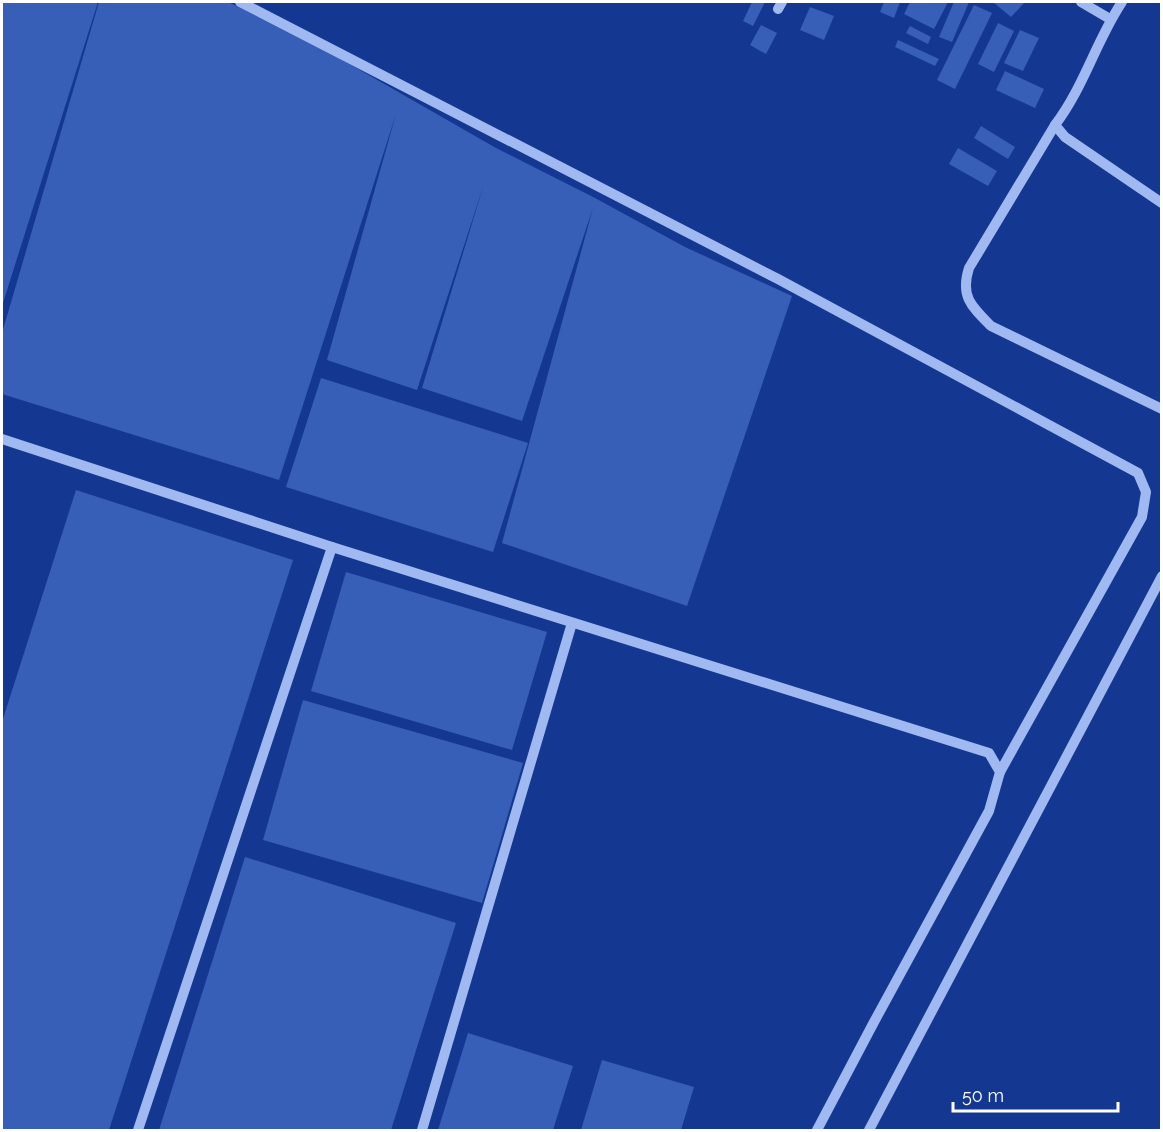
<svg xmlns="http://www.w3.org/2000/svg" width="1163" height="1132" font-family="Raleway,sans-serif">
<rect width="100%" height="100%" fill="#143891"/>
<!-- building -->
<g fill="#375fb8">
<polygon points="2,2 98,2 2,306"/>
<polygon points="99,2 228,2 311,42 496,148 595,198 685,247 792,296 687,606 502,543 593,208 522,421 422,388 484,184 417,390 327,360 396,114 279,480 2,394 2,333"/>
<polygon points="752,2 765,2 753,26 743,21"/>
<polygon points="884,2 900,2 894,18 880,12"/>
<polygon points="910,2 948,2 934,29 904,14"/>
<polygon points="954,2 969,2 952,42 939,37"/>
<polygon points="993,2 1025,2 1011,17"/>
<polygon points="974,5 992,13 955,89 937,80"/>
<polygon points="810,7 834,16 824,40 800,30"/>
<polygon points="998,23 1014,31 994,72 978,64"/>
<polygon points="761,25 777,33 766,54 750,45"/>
<polygon points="910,26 931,37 928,44 906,33"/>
<polygon points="1020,30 1039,38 1023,71 1004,63"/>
<polygon points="898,40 939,59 935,66 895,47"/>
<polygon points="1005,71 1044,89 1035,108 996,90"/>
<polygon points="981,126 1015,147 1008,159 974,138"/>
<polygon points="958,148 997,171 988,186 949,164"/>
<polygon points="321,378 528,443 493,552 286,487"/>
<polygon points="76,490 293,560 109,1130 2,1130 2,722"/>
<polygon points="346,572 547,632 512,750 311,691"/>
<polygon points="303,700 523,763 482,903 263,840"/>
<polygon points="245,857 456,923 391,1130 159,1130"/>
<polygon points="468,1033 573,1066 553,1130 438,1130"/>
<polygon points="602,1060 694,1087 681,1130 581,1130"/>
</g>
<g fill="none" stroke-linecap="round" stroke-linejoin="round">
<!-- minor -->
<g stroke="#a0b9f1" stroke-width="10">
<polyline points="240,2 778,279 1138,473 1146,492 1142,517 1000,772"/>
<polyline points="1081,2 1110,19"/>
<path d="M1122 2C1096 41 1084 87 1055 125L1065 137 1162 203"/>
<polyline points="778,9 782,2"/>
<path d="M1055 125 969 268C960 296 971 306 991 326L1162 409"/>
<polyline points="2,439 332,547 989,753 1000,772 989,811 874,1022 817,1130"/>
<polyline points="138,1130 332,547"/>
<polyline points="422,1130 572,623"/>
<polyline points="869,1130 1162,576"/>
</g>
</g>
<!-- border -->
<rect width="1163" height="1132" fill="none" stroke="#ffffff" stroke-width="6"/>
<!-- scale -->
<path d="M953 1102v9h165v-9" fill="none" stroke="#ffffff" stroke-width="3"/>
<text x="962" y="1102" font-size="18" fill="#ffffff" stroke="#143891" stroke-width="4.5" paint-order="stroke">50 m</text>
</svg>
